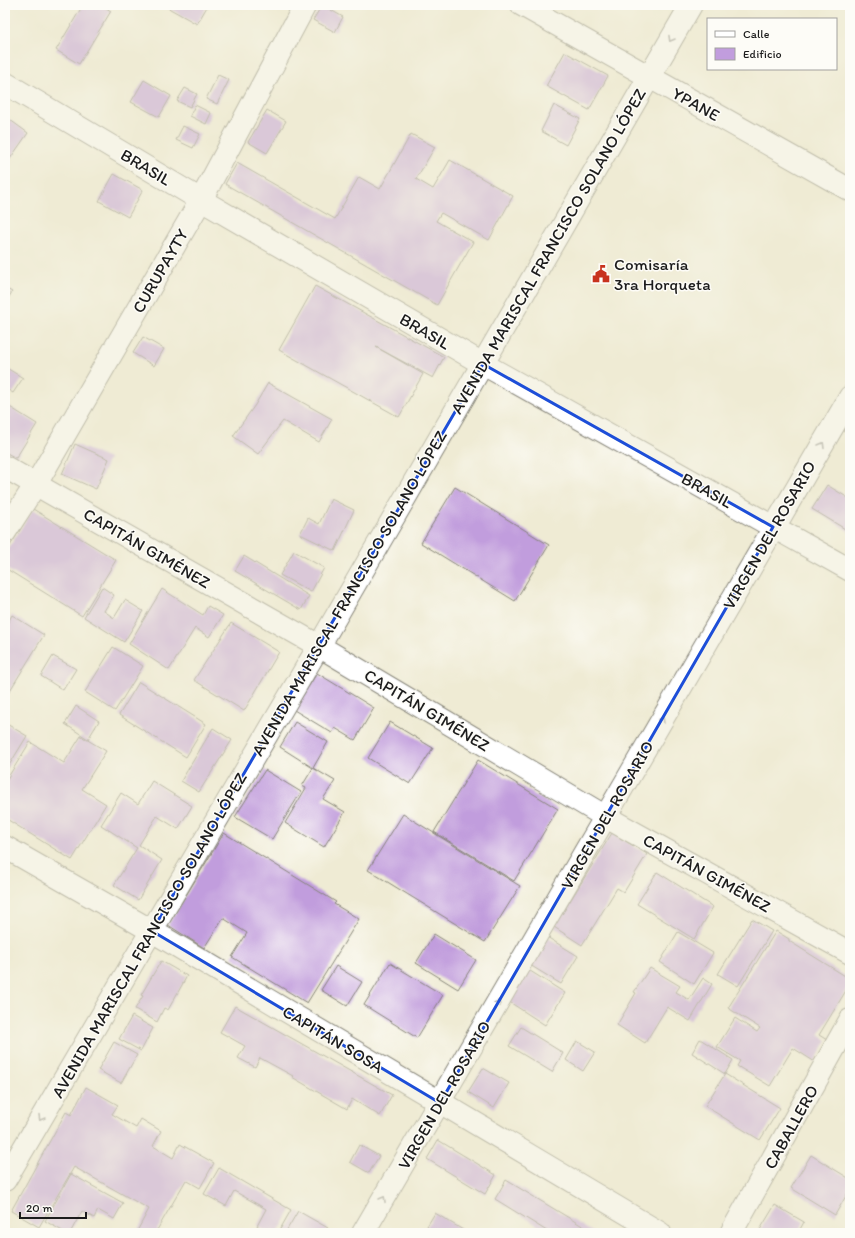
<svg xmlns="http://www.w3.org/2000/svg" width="855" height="1238" font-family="Itim,sans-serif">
<rect width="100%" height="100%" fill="#fdfcf7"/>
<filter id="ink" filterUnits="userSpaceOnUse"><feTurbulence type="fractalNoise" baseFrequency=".025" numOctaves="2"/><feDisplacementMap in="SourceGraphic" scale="8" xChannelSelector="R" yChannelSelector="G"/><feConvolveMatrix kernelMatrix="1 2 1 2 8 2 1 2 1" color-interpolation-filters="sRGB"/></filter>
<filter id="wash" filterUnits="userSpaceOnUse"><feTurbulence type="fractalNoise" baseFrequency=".012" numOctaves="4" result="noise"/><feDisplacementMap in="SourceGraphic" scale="16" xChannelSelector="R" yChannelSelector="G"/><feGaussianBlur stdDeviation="0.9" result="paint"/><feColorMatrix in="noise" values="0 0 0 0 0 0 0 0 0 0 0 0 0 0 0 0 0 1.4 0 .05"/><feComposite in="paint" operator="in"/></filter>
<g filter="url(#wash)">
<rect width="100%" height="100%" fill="#efebd4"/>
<g id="blocks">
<!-- building -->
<g fill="#c19ddd">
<polygon points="83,5 101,5 111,11 79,64 56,50"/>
<polygon points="163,5 208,5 197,24"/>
<polygon points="322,5 343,17 335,32 313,20"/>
<polygon points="565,52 608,76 589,110 546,86"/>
<polygon points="218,75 229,80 217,104 206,99"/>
<polygon points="144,80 171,96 159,117 131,102"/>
<polygon points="185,88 197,94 190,107 177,101"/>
<polygon points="195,105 211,113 206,124 190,116"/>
<polygon points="554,105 580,119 566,145 541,131"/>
<polygon points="267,110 286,121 267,153 248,142"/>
<polygon points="6,117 28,133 5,166 5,119"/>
<polygon points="183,126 200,134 193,148 176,140"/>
<polygon points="411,134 435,147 416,179 433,189 450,160 513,196 489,240 441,213 436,221 473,242 437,305 225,184 237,163 335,219 359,177 380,189"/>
<polygon points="114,174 143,190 128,217 99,201"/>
<polygon points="315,286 444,357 433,378 376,347 423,374 399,417 279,350"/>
<polygon points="5,288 12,292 5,303"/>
<polygon points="143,337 164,349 154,366 133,353"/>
<polygon points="5,367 23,378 13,393 5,388"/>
<polygon points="268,383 332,419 319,442 283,421 258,454 233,436 255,405"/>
<polygon points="5,404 37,424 16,458 5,452"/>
<polygon points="75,444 109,459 96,489 62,474"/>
<polygon points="827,485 850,499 850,532 812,509"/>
<polygon points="455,487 549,545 515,601 421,543"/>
<polygon points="331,499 354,510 335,551 300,534 308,518 319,524"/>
<polygon points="33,509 116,560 82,616 5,568 5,554"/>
<polygon points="294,551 324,568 311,592 280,575"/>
<polygon points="244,556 309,596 301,610 235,571"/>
<polygon points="102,587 114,595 104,611 114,618 125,600 143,611 124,642 84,617"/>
<polygon points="162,589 203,615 208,606 223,615 209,637 195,628 169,670 129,644"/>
<polygon points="12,615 44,635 9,692 5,689 5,628"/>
<polygon points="231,623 279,652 244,711 194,680"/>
<polygon points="113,647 143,666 115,711 85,692"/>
<polygon points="53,656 76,669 63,690 41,676"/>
<polygon points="317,673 374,708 355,740 335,728 332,733 294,710"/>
<polygon points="139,682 206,724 186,757 119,715"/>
<polygon points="76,706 99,721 88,739 65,724"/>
<polygon points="295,722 328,742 313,768 280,747"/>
<polygon points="390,722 433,748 410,784 368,758"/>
<polygon points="5,723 27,736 5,772"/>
<polygon points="213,728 232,740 199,792 181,781"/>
<polygon points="81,736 106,751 82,789 106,804 72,860 5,818 5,782 30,742 64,763"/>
<polygon points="478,760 558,809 514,881 434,832"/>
<polygon points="313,768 335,781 323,799 345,812 324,847 285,823 306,788 302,786"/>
<polygon points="265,770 301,792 272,839 235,817"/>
<polygon points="152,781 192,806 178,829 157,816 139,845 162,860 138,900 114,885 137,848 101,825 121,793 138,804"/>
<polygon points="403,814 520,886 485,942 368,870"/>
<polygon points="224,833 336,902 334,904 359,919 307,1003 232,957 247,933 223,918 204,948 168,925"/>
<polygon points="612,833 647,854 624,892 617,888 582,945 554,927"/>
<polygon points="657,872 713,907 694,939 637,904"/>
<polygon points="752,919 772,931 738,986 718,974"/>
<polygon points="776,931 789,939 789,941 850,979 850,984 819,1035 827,1040 815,1062 793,1048 770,1086 737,1066 740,1061 717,1047 735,1018 757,1032 760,1028 728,1008"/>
<polygon points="678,932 713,953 694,984 660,962"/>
<polygon points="434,934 476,960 458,989 416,963"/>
<polygon points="542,934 578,956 561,984 525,962"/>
<polygon points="161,961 187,976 168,1010 164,1008 157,1022 135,1009 143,996 141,995"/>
<polygon points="390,963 443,995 417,1038 364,1005"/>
<polygon points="336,966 362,982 347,1006 321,990"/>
<polygon points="650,968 680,986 676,992 689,1000 703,978 712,984 690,1021 667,1007 645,1043 617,1025 636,993 634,992"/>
<polygon points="527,969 565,993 545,1025 508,1001"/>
<polygon points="235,1006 392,1095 380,1116 352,1099 347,1109 292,1077 293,1076 260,1058 255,1067 238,1058 245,1046 220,1032"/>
<polygon points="132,1016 153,1028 141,1051 119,1039"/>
<polygon points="521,1027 563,1053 552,1072 509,1046"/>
<polygon points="700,1039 733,1060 725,1074 692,1053"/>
<polygon points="577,1041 595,1052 583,1071 566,1060"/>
<polygon points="114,1042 137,1055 121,1083 98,1070"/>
<polygon points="483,1068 509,1083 494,1108 468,1092"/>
<polygon points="725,1074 780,1108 760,1140 705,1106"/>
<polygon points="86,1087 118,1105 112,1114 136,1128 141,1119 161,1131 153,1146 173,1158 180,1144 214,1163 200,1188 186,1180 157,1230 162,1233 136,1233 149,1209 74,1167 39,1227 11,1211 66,1112 71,1115"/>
<polygon points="438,1140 496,1175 485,1194 427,1159"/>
<polygon points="359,1145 379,1156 369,1173 350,1162"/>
<polygon points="811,1155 850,1179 850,1189 835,1215 791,1188"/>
<polygon points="219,1168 291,1210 278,1233 270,1233 257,1226 266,1209 234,1191 226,1206 204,1194"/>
<polygon points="71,1174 123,1203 114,1219 98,1210 94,1218 82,1211 70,1233 66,1233 45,1221"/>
<polygon points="506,1180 594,1233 550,1233 495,1199"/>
<polygon points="775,1205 804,1222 798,1233 758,1233"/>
<polygon points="298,1211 328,1228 326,1233 285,1233"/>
<polygon points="435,1213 468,1233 423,1233"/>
</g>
</g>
</g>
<g filter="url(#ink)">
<use href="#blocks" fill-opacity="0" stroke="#868478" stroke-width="1"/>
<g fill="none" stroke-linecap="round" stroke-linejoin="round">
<!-- minor casing -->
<g stroke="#868478" stroke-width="24">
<g id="minor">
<polyline points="522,5 850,190"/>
<polyline points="5,83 201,200 483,364 850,570"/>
<polyline points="5,467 319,646 606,817 850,953"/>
<polyline points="5,532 36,484 201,200 305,5"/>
<polyline points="5,847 152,931 660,1233"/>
<polyline points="731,1233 850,1020"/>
</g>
</g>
<!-- major casing -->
<g stroke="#868478" stroke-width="24">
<g id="major">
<polyline points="5,1180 319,646 691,5"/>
<path d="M363 1233C527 955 686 675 850 397"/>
</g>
</g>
<!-- minor -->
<use href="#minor" stroke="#fff" stroke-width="22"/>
<!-- major -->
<use href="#major" stroke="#fff" stroke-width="22"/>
</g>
<!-- one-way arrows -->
<defs><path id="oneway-chevron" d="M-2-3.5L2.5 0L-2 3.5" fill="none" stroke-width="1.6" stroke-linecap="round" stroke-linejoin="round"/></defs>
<g stroke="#999">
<use href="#oneway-chevron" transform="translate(671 39) rotate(120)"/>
<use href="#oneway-chevron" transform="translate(822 445) rotate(-59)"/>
<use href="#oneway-chevron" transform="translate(662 720) rotate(-60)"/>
<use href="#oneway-chevron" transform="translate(498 1003) rotate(-60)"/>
<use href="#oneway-chevron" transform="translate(41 1118) rotate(121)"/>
<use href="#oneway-chevron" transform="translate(383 1199) rotate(-60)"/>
</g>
</g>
<!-- marked area -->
<path d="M0 0H855V1238H0ZM483 364 773 527 440 1103 152 931Z" fill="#efebd4" fill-opacity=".55" fill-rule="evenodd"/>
<path fill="none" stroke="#1d4ed8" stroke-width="3" stroke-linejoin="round" d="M483 364 773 527 440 1103 152 931Z"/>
<!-- icons -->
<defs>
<g id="civic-bare" transform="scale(1.38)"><path d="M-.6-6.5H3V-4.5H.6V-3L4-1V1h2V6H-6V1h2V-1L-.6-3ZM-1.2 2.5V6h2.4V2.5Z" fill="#c8321e" stroke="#fdfcf7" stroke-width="2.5" paint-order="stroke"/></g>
</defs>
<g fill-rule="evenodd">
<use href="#civic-bare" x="601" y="274"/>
</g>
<g text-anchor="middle" stroke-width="3" stroke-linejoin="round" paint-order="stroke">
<!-- street labels -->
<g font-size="17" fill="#1c1c1c" stroke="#fdfcf7">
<text transform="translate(696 104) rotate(29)" y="6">YPANE</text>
<text transform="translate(146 167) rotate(31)" y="6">BRASIL</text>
<text transform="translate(548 251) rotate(-60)" y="6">AVENIDA MARISCAL FRANCISCO SOLANO LÓPEZ</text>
<text transform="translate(160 271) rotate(-60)" y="6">CURUPAYTY</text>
<text transform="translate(425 331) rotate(30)" y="6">BRASIL</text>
<text transform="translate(707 490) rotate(29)" y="6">BRASIL</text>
<text transform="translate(769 535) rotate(-60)" y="6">VIRGEN DEL ROSARIO</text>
<text transform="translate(147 548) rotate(30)" y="6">CAPITÁN GIMÉNEZ</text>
<text transform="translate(349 593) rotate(-60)" y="6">AVENIDA MARISCAL FRANCISCO SOLANO LÓPEZ</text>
<text transform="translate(427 710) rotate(31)" y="6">CAPITÁN GIMÉNEZ</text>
<text transform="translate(607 815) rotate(-60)" y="6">VIRGEN DEL ROSARIO</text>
<text transform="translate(707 873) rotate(29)" y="6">CAPITÁN GIMÉNEZ</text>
<text transform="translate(149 935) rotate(-60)" y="6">AVENIDA MARISCAL FRANCISCO SOLANO LÓPEZ</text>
<text transform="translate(333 1039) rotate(31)" y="6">CAPITÁN SOSA</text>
<text transform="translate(444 1095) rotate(-60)" y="6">VIRGEN DEL ROSARIO</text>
<text transform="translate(791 1127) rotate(-61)" y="6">CABALLERO</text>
</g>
<!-- poi labels -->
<g font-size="17" fill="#1c1c1c" stroke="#fdfcf7" text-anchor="start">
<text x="614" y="270">Comisaría<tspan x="614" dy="20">3ra Horqueta</tspan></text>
</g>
</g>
<!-- margin -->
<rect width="855" height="1238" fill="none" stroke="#fdfcf7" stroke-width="20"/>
<!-- legend -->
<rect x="707" y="18" width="130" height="52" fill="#fdfcf7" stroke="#a3a29f"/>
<rect x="715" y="31" width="20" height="6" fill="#ffffff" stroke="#a3a29f"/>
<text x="743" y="38" font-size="12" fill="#1c1c1c">Calle</text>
<rect x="715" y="48" width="20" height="12" fill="#c19ddd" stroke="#a3a29f"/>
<text x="743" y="58" font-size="12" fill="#1c1c1c">Edificio</text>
<!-- scale -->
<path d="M20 1212v6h66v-6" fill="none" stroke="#1c1c1c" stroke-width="2"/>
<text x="26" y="1212" font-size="12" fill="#1c1c1c" stroke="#fdfcf7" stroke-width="3" paint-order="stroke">20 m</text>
</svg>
